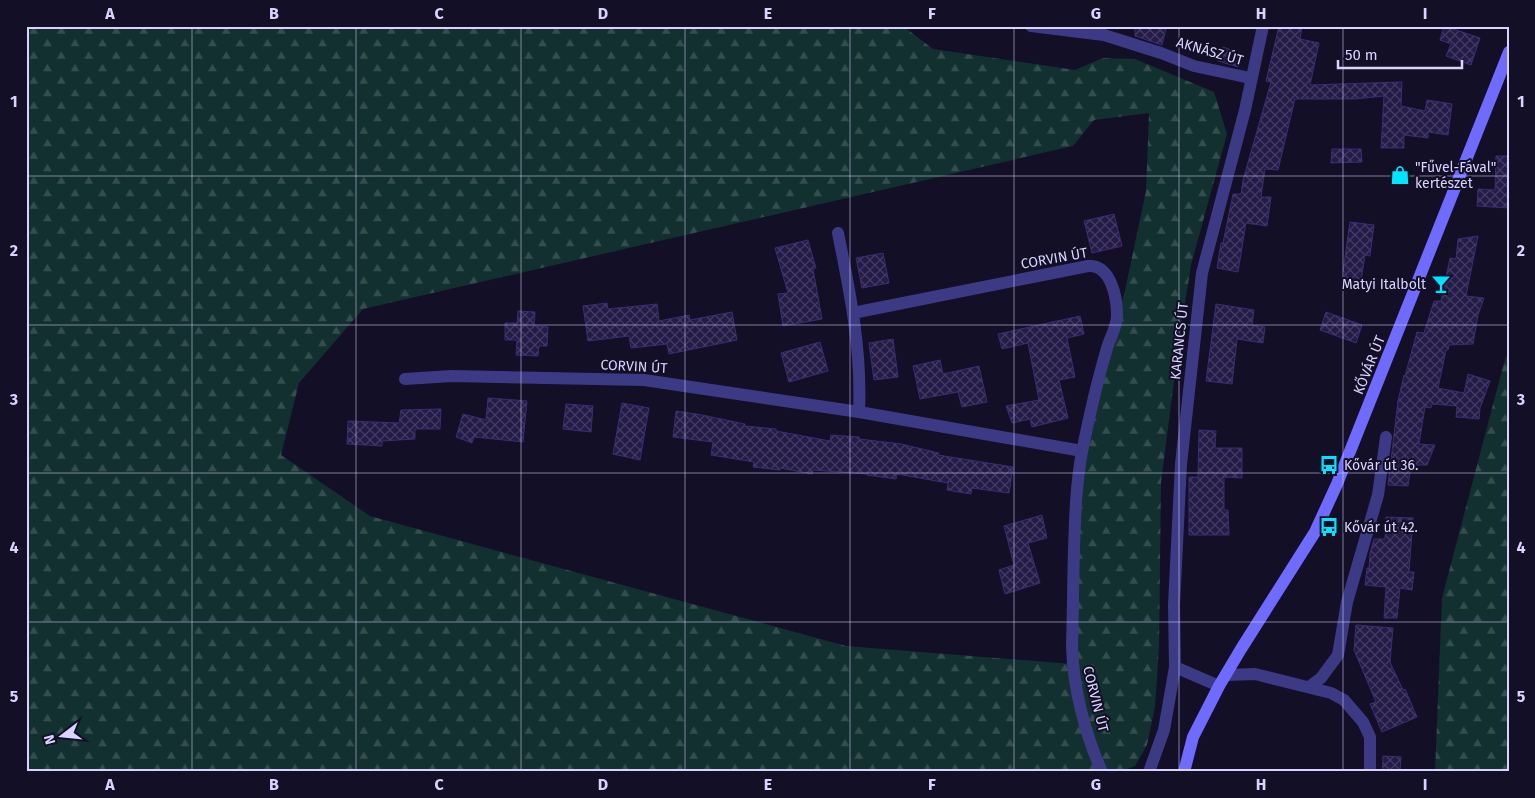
<svg xmlns="http://www.w3.org/2000/svg" width="1535" height="798" font-family="'Fira Sans',sans-serif">
<defs>
<pattern id="forest-firs" width="22" height="20" patternUnits="userSpaceOnUse" patternTransform="scale(1.25)"><rect width="22" height="20" fill="#12302f"/><path d="M5 1l3.5 6h-7zM16 11l3.5 6h-7z" fill="#344d4e"/></pattern>
<pattern id="building-cross-hatch" width="8" height="8" patternUnits="userSpaceOnUse" patternTransform="scale(1.25)"><rect width="8" height="8" fill="#241b47"/><path d="M0 0l8 8M0 8l8-8" fill="none" stroke="#433b63"/></pattern>
</defs>
<rect width="100%" height="100%" fill="#130f26"/>
<!-- forest -->
<g fill="url(#forest-firs)" fill-rule="evenodd">
<path d="M26 26H903L933 49 1075 70 1103 58 1135 59 1214 92 1227 134 1191 265 1180 335 1161 482 1159 648 1155 707 1147 745 1135 766 1120 772H26ZM1149 113 1146 191 1124 295 1114 328 1075 514 1072 664 846 646 370 516 281 455 299 383 363 309 1073 146 1094 120Z"/>
<polygon points="1509,352 1509,772 1435,772 1442,598 1505,359"/>
</g>
<!-- building -->
<g fill="url(#building-cross-hatch)" stroke="#3b2d73">
<polygon points="1135,26 1156,26 1166,29 1162,45 1135,36"/>
<polygon points="1279,26 1302,26 1300,39 1319,43 1310,85 1402,82 1401,106 1425,111 1427,100 1452,104 1448,135 1428,132 1428,138 1404,135 1404,148 1381,148 1384,96 1355,99 1295,99 1278,170 1265,169 1261,197 1271,197 1267,226 1246,223 1238,272 1217,268 1221,243 1223,243 1233,194 1241,194 1243,180 1271,82 1266,81"/>
<polygon points="1444,26 1480,38 1471,65 1446,56 1451,44 1440,40"/>
<polygon points="1223,47 1242,54 1238,67 1218,61"/>
<polygon points="1332,149 1361,149 1362,162 1331,163"/>
<polygon points="1496,156 1509,156 1509,208 1477,206 1478,189 1495,190"/>
<polygon points="1114,214 1122,246 1092,253 1084,221"/>
<polygon points="1350,222 1374,225 1370,256 1365,255 1360,287 1343,285 1345,272 1343,271"/>
<polygon points="1478,236 1466,296 1484,298 1478,315 1473,344 1449,345 1448,350 1446,350 1438,388 1464,393 1468,374 1490,381 1480,408 1479,419 1456,417 1457,406 1432,404 1431,408 1425,407 1419,444 1435,445 1427,465 1411,465 1408,486 1388,485 1398,401 1404,375 1405,376 1417,332 1424,333 1434,301 1441,301 1450,258 1456,259 1458,239"/>
<polygon points="808,240 816,268 813,269 822,319 783,326 778,294 788,293 775,248"/>
<polygon points="883,253 889,283 862,288 856,258"/>
<polygon points="607,303 608,309 657,304 659,321 689,315 690,320 732,312 737,340 669,354 667,344 631,348 629,336 588,341 583,306"/>
<polygon points="1216,304 1254,310 1252,325 1265,327 1263,343 1237,339 1232,384 1206,381"/>
<polygon points="518,311 535,312 534,326 548,327 547,346 539,346 538,356 516,355 517,340 505,340 505,323 517,323"/>
<polygon points="1326,312 1362,325 1356,343 1320,330"/>
<polygon points="1080,316 1084,334 1067,338 1075,377 1059,380 1068,418 1032,427 1030,419 1012,423 1006,406 1039,400 1028,343 1002,349 998,334"/>
<polygon points="893,339 898,377 874,380 869,343"/>
<polygon points="820,342 828,371 789,382 781,353"/>
<polygon points="940,360 943,374 979,366 987,402 962,407 958,392 920,399 913,366"/>
<polygon points="488,398 527,401 523,442 474,437 472,443 456,437 463,414 486,420"/>
<polygon points="622,403 649,408 640,460 613,454"/>
<polygon points="566,404 593,406 591,432 563,429"/>
<polygon points="441,409 440,429 415,429 415,439 382,441 382,446 347,444 348,421 399,423 401,410"/>
<polygon points="676,411 702,415 745,424 745,426 776,429 776,431 830,441 831,435 859,437 859,439 901,444 939,453 938,455 1013,467 1009,493 972,488 971,494 947,490 948,483 897,474 896,479 867,475 867,474 813,470 812,474 780,468 780,470 753,467 754,462 711,455 713,442 673,437"/>
<polygon points="1199,430 1216,431 1215,448 1242,448 1242,478 1224,477 1224,510 1228,510 1229,535 1189,535 1189,477 1198,477"/>
<polygon points="1042,515 1047,538 1028,543 1040,583 1005,594 999,570 1014,565 1004,526"/>
<polygon points="1386,517 1413,518 1409,572 1414,572 1412,590 1400,588 1397,618 1384,618 1386,587 1365,585 1367,568 1369,568 1370,553 1374,539 1385,539"/>
<polygon points="1356,625 1393,628 1390,662 1403,690 1405,689 1417,717 1382,732 1370,704 1376,702 1354,650"/>
<polygon points="1383,756 1401,757 1400,772 1382,772"/>
</g>
<g fill="none" stroke-linecap="round" stroke-linejoin="round">
<!-- minor -->
<g stroke="#3d3a85" stroke-width="12">
<polyline points="1031,26 1104,35 1161,53 1194,66 1250,78"/>
<path d="M838 233C850 292 862 351 859 412"/>
<path d="M853 313 1088 266C1111 264 1117 298 1117 315 1117 327 1110 338 1107 348 1097 382 1089 417 1082 452 1076 484 1075 517 1074 550 1073 582 1073 614 1072 646 1073 687 1085 734 1102 772"/>
<polyline points="405,379 452,376 644,380 859,412 1082,451"/>
<polyline points="1175,667 1219,686"/>
<polyline points="1226,675 1255,674 1331,693 1344,700 1363,722 1370,737 1370,772"/>
<polyline points="1309,687 1321,678 1338,655 1347,602 1378,495 1386,437"/>
<polyline points="1149,772 1164,730 1175,667 1174,605 1181,464 1202,273 1245,110 1263,26"/>
</g>
<!-- secondary -->
<polyline stroke="#6f6bff" stroke-width="12" points="1184,772 1193,737 1219,686 1241,649 1315,532 1337,484 1509,52"/>
</g>
<!-- grid -->
<path fill="none" stroke="#d9d4ff" stroke-width="1" stroke-opacity="0.55" d="M192 26V772M356 26V772M521 26V772M685 26V772M850 26V772M1014 26V772M1179 26V772M1343 26V772M26 176H1509M26 325H1509M26 473H1509M26 622H1509"/>
<!-- icons -->
<defs>
<g id="shop-bare" transform="scale(1.5)"><path d="M-5-2.5h2.3a2.7 3.5 0 0 1 5.4 0H5L5.5 6h-11ZM-1.5-2.5h3a1.5 2.3 0 0 0-3 0Z" fill="#00e5ff" stroke="#130f26" stroke-width="2.5" paint-order="stroke"/></g>
<g id="bar-bare" transform="scale(1.5)"><path d="M-6-5H6L.8 .8V4.5H3.5V6h-7V4.5H-.8V.8Z" fill="#00e5ff" stroke="#130f26" stroke-width="2.5" paint-order="stroke"/></g>
<g id="bus-bare" transform="scale(1.5)"><path d="M-5-6H5V4H4V6H2V4H-2V6H-4V4H-5ZM-3.5-4V0h7V-4ZM-3.5 1.2v1.5H-2V1.2ZM2 1.2v1.5H3.5V1.2Z" fill="#00e5ff" stroke="#130f26" stroke-width="2.5" paint-order="stroke"/></g>
</defs>
<g fill-rule="evenodd">
<use href="#shop-bare" x="1400" y="175"/>
<use href="#bar-bare" x="1441" y="284"/>
<use href="#bus-bare" x="1329" y="465"/>
<use href="#bus-bare" x="1329" y="527"/>
</g>
<g text-anchor="middle" stroke-width="4" stroke-linejoin="round" paint-order="stroke">
<!-- street labels -->
<g font-size="14" fill="#d9d4ff" stroke="#130f26">
<text transform="translate(1210 51) rotate(16)" y="5">AKNÁSZ ÚT</text>
<text transform="translate(1054 258) rotate(-10)" y="5">CORVIN ÚT</text>
<text transform="translate(1179 341) rotate(-84)" y="5">KARANCS ÚT</text>
<text transform="translate(1369 365) rotate(-68)" y="5">KŐVÁR ÚT</text>
<text transform="translate(634 366) rotate(3)" y="5">CORVIN ÚT</text>
<text transform="translate(1096 699) rotate(76)" y="5">CORVIN ÚT</text>
</g>
<!-- poi labels -->
<g font-size="14" fill="#d9d4ff" stroke="#130f26" text-anchor="start">
<text x="1415" y="172">"Fűvel-Fával"<tspan x="1415" dy="16">kertészet</tspan></text>
<text x="1426" y="289" text-anchor="end">Matyi Italbolt</text>
<text x="1344" y="470">Kővár út 36.</text>
<text x="1344" y="532">Kővár út 42.</text>
</g>
</g>
<!-- border -->
<rect width="1535" height="798" fill="none" stroke="#130f26" stroke-width="55"/>
<!-- north arrow -->
<g transform="translate(62 736) rotate(254)" stroke="#130f26" stroke-width="4" paint-order="stroke">
<path d="M0-4L9 19L0 12L-9 19Z" fill="#d9d4ff"/>
<text y="-8" font-size="14" font-weight="bold" text-anchor="middle" fill="#d9d4ff">N</text>
</g>
<!-- scale -->
<path d="M1338 60v8h124v-8" fill="none" stroke="#d9d4ff" stroke-width="2.5"/>
<text x="1345" y="60" font-size="15" fill="#d9d4ff" stroke="#130f26" stroke-width="4" paint-order="stroke">50 m</text>
<rect x="28" y="28" width="1480" height="742" fill="none" stroke="#d9d4ff" stroke-width="2"/>
<g font-size="16" text-anchor="middle" font-weight="bold" fill="#d9d4ff">
<text x="110" y="19">A</text>
<text x="274" y="19">B</text>
<text x="439" y="19">C</text>
<text x="603" y="19">D</text>
<text x="768" y="19">E</text>
<text x="932" y="19">F</text>
<text x="1096" y="19">G</text>
<text x="1261" y="19">H</text>
<text x="1425" y="19">I</text>
<text x="14" y="107">1</text>
<text x="1521" y="107">1</text>
<text x="14" y="256">2</text>
<text x="1521" y="256">2</text>
<text x="14" y="405">3</text>
<text x="1521" y="405">3</text>
<text x="14" y="553">4</text>
<text x="1521" y="553">4</text>
<text x="14" y="702">5</text>
<text x="1521" y="702">5</text>
<text x="110" y="790">A</text>
<text x="274" y="790">B</text>
<text x="439" y="790">C</text>
<text x="603" y="790">D</text>
<text x="768" y="790">E</text>
<text x="932" y="790">F</text>
<text x="1096" y="790">G</text>
<text x="1261" y="790">H</text>
<text x="1425" y="790">I</text>
</g>
</svg>
